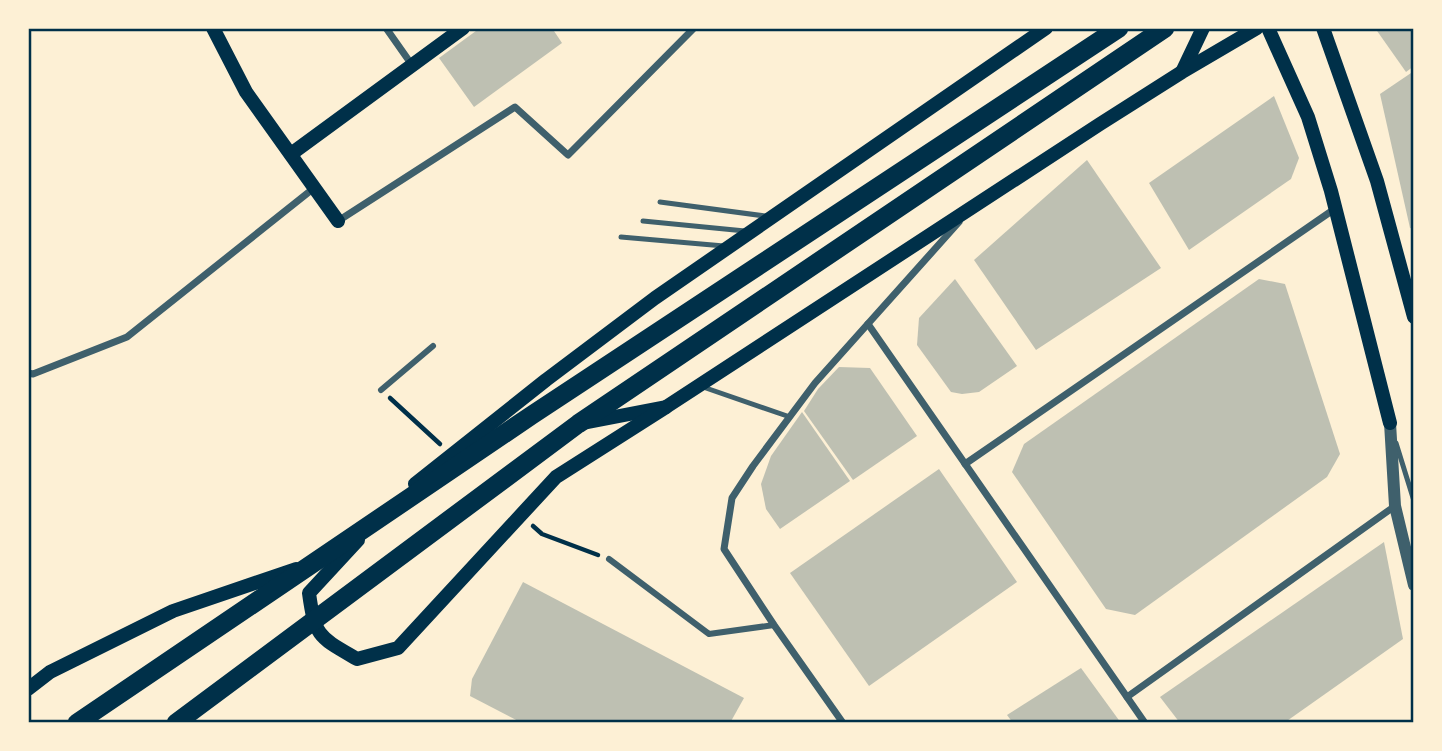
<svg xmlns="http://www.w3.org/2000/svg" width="1442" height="751" font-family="Arial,sans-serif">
<rect width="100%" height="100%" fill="#fdf0d5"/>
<!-- building -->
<g fill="#bec0b2">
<polygon points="480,28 552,28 562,43 474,107 439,58"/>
<polygon points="1375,28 1414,28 1414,66 1406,72"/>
<polygon points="1414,71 1414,229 1410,228 1380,94"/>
<polygon points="1274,96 1299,158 1291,179 1189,250 1149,183"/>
<polygon points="1087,160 1161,268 1036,350 974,260"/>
<polygon points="955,279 1017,366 979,392 962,394 951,392 917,345 919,318"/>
<polygon points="1259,279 1285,284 1340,454 1327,477 1135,615 1106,609 1012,472 1024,444"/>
<polygon points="839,367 870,368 917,436 853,480 804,411 818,389"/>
<polygon points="802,412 850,481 780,529 766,509 761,484 771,456"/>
<polygon points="939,469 1017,582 869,686 790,573"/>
<polygon points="1384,542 1403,639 1284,723 1180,723 1160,697"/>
<polygon points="523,582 744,698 730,723 522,723 470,696 472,679"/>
<polygon points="1081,668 1121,723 1013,723 1007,715"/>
</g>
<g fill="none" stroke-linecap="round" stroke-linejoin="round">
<!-- path -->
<g stroke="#003049" stroke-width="4.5">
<polyline points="390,398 440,444"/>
<polyline points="533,526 542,534 598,555"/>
</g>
<!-- service -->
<g stroke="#3f606c" stroke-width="5">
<polyline points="660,202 765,216"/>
<polyline points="643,221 745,231"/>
<polyline points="621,237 724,246"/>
<polyline points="703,387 790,417"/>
<polyline points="1396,443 1414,501"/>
</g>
<!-- pedestrian -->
<g stroke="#3f606c" stroke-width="6">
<polyline points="381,390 433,346"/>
<polyline points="609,559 709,634 774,625"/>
</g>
<!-- minor -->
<g stroke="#3f606c" stroke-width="7">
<polyline points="386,28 412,65"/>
<polyline points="338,221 515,107 568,155 694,28"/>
<polyline points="868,324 1145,723"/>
<polyline points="28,373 33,374 127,337 314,188"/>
<polyline points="965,464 1336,208"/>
<polyline points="1127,697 1395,506"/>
<polyline points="843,723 774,625 724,549 732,498 753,466 815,383 959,222"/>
</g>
<!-- tertiary -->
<polyline stroke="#3f606c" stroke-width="12" points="1390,423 1395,506 1414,585"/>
<!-- secondary -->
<g stroke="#003049" stroke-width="14">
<polyline points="213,28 246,92 338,221"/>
<polyline points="1268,28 1308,117 1331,191 1390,423"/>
<polyline points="1323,28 1377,181 1414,317"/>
<polyline points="1183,70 1203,28"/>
<polyline points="291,154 463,28"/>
<polyline points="583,423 666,407 1100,124 1182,72 1257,28"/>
<polyline points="415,484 546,380 655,298 1046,28"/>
<path d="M358 540 309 593C315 637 319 637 357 659L398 648 556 477 666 407"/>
<polyline points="28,689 50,672 173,611 296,569"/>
</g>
<!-- trunk -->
<g stroke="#003049" stroke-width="19">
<polyline points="77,723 532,415 1119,28"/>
<polyline points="176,723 578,424 1165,28"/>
</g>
</g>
<!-- border -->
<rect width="1442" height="751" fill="none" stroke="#fdf0d5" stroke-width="60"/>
<rect x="30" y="30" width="1382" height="691" fill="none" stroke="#003049" stroke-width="2.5"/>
</svg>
